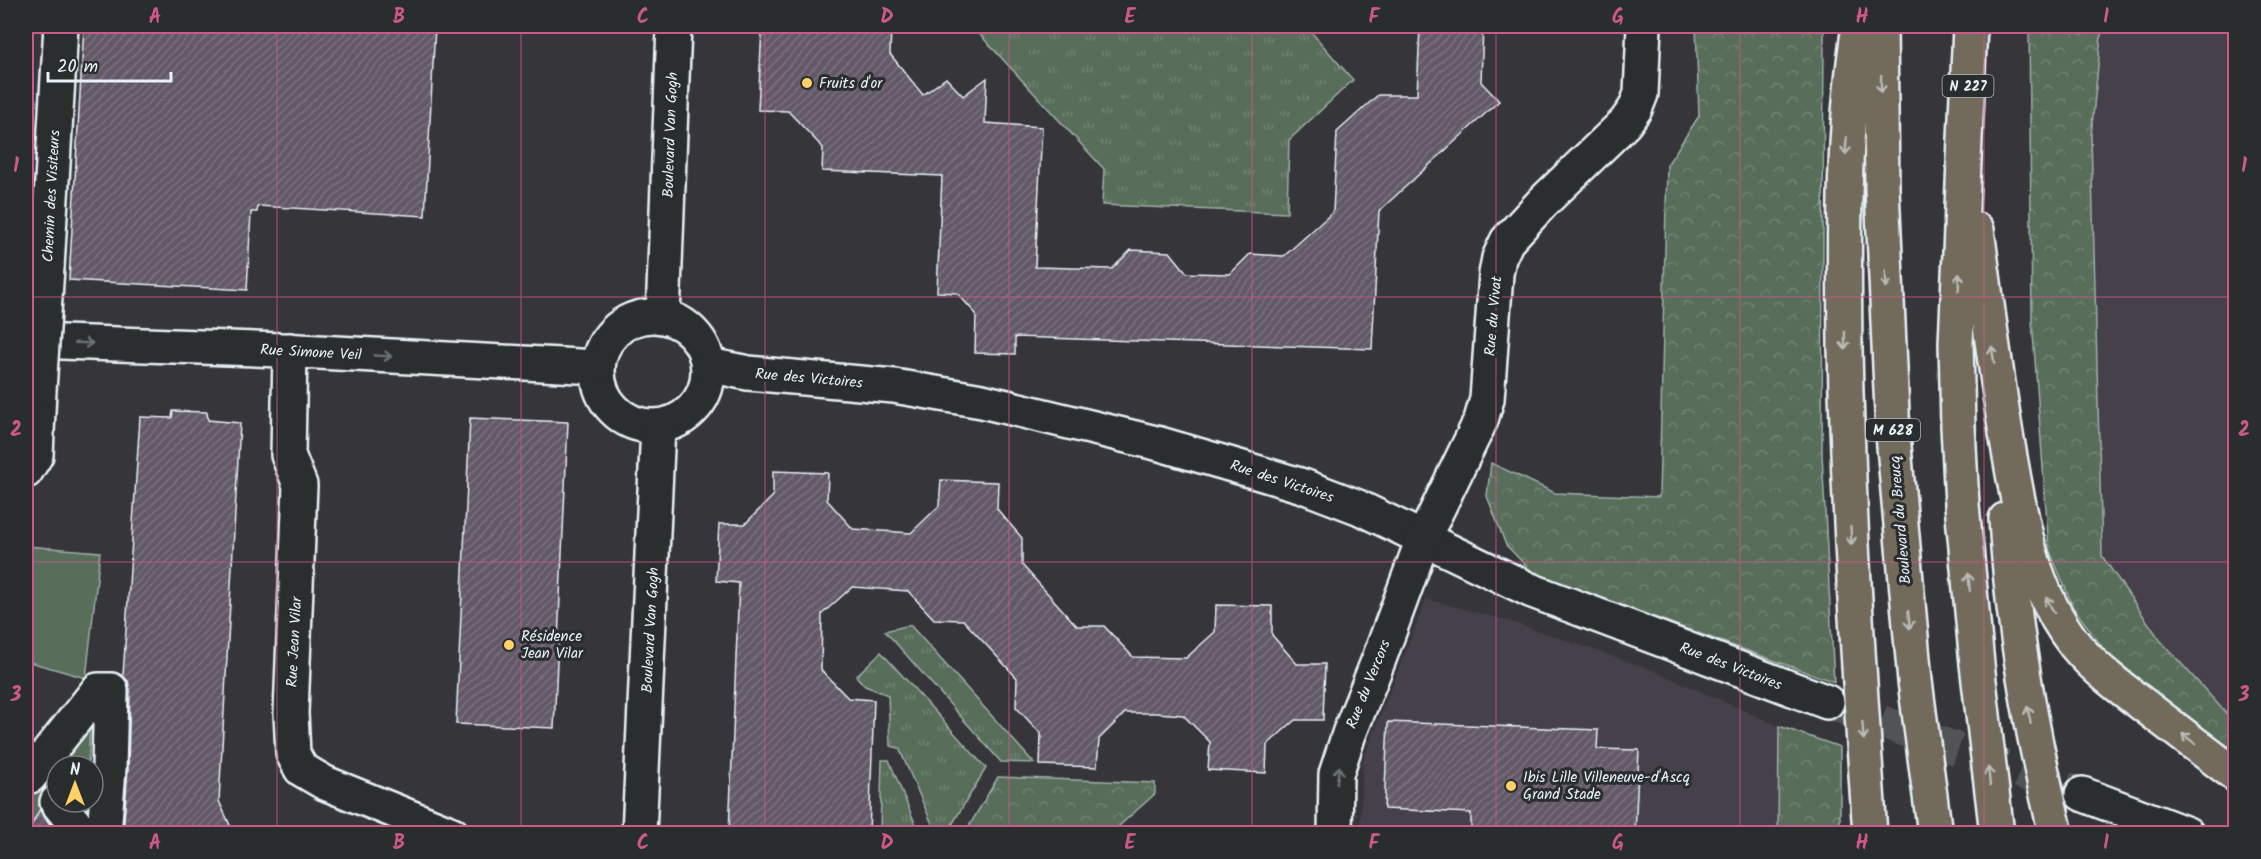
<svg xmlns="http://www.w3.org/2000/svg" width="2261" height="859" font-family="Kalam,sans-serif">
<defs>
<pattern id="grass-tufts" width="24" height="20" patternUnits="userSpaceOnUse" patternTransform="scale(1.5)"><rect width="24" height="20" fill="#586e5a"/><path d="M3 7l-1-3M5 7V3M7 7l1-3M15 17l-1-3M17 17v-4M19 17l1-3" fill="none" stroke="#708372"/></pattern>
<pattern id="forest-crowns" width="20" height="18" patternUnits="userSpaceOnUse" patternTransform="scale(1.5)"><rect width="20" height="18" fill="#586e5a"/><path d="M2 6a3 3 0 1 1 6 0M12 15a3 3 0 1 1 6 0" fill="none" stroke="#708372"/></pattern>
<pattern id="building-hatch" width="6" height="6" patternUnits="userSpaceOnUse" patternTransform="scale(1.5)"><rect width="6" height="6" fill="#645968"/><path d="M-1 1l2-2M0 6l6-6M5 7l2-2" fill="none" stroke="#7a717e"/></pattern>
</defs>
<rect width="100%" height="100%" fill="#36363a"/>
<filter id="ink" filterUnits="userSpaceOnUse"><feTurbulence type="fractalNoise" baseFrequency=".0167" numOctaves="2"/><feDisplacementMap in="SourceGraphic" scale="12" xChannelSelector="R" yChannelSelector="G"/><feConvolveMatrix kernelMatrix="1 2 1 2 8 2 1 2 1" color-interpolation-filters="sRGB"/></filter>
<g filter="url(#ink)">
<!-- built -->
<g fill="#444048">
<polygon points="2102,26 2235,26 2235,723 2160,640 2102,556 2091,136"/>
<polygon points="1426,599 1509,621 1650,669 1779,726 1778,833 1360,834 1363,760"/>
</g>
<!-- grass -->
<g fill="url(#grass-tufts)" stroke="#a0b0a9" stroke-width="1.5">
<polygon points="972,26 1306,26 1353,80 1289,140 1287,213 1102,205 1104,169"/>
<polygon points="910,625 1034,763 1001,762 885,631"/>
<polygon points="881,652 986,768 947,833 936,833 899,748 890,746 888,695 865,686 856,676"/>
<polygon points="882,760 889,760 919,833 880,833"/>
</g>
<!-- forest -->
<g fill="url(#forest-crowns)" stroke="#a0b0a9" stroke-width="1.5">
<polygon points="1696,26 1824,26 1822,454 1834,682 1534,574 1506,545 1487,496 1491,463 1555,493 1659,497 1667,165 1699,116"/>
<polygon points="2029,26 2102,26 2091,136 2102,556 2160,640 2235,723 2235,757 2116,666 2073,607 2049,549 2032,320"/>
<polygon points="1779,726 1840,747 1840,833 1778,833"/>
<polygon points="998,777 1155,783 1155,794 1111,833 965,833"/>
</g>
<!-- green -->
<g fill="#586e5a" stroke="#a0b0a9" stroke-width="1.5">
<polygon points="26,546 100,552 86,678 26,661"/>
<polygon points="90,727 88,766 57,766 57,789 42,805 31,833 26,834 26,786"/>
</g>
<!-- building -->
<g fill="url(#building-hatch)" stroke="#e8f1f8" stroke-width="1.5">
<polygon points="84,26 435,26 425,216 258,206 257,212 251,212 247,290 69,280"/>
<polygon points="762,26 891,26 890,54 923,95 946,78 963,96 987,78 985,123 1042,127 1035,267 1112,269 1131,250 1170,252 1187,273 1230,274 1250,254 1284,256 1333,212 1337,132 1378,95 1417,95 1420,26 1483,26 1481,82 1499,101 1379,211 1372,349 1015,337 1015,354 975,353 976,314 957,293 937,292 942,176 822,171 823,148 788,111 758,110"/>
<polygon points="173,411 207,412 208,420 240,423 219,801 234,834 123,834 128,769 130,690 128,681 123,676 140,417 172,418"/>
<polygon points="470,418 568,422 554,728 456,724"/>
<polygon points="773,471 828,473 827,500 853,529 911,533 939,506 941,480 998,482 997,509 1022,538 1022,565 1077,626 1104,626 1133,657 1186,658 1215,632 1216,605 1272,606 1272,635 1297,664 1325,664 1323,720 1295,720 1267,745 1266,773 1208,770 1210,742 1183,715 1157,713 1125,713 1099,739 1097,767 1040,765 1041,734 1016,707 1017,678 963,620 934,619 908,591 852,587 822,614 821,670 848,698 874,700 869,834 729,834 739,583 716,581 719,524 745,524 773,496"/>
<polygon points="1388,722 1598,730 1597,749 1639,750 1635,834 1471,834 1471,813 1384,809"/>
<polygon points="40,809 42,814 58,834 27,834"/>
</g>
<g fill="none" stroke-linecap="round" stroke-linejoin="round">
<!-- minor-tunnel -->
<polyline stroke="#515256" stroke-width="33" stroke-dasharray="33 16" stroke-linecap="butt" points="1835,705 2082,794"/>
<!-- minor casing -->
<g stroke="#e8f1f8" stroke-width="38">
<g id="minor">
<polyline points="47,267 61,26"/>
<circle cx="653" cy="371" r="55"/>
<polyline points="663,317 674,26"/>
<polyline points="26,339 34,341 281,350 597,367"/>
<polyline points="290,350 288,455 300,485 291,713 293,754 301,769 325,783 452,834"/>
<polyline points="708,365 748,373 894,386 982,401 1160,444 1246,469 1303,486 1358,507 1530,590 1827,702"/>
<polyline points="26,471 36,455 39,390"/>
<polyline points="26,773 30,776 98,690 111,690 109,768 104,834"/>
<polyline points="2082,794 2187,834"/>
<polyline points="57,802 83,834"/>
<polyline points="639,834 658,426"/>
<polyline points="1335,834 1336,774 1349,734 1379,659 1423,539 1481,420 1487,399 1496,274 1499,258 1507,241 1543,202 1625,123 1635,109 1641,94 1644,26"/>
</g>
</g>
<!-- highway casing -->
<g stroke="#e8f1f8" stroke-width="38">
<g id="highway">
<path d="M1859 26C1842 134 1844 238 1845 348 1848 510 1859 672 1870 834"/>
<polyline points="1880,26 1882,188 1893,435 1915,681 1935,834"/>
<polyline points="1970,26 1956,343 1958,426 1962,505 1977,664 1997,834"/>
<path d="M1977 230C1987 304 1996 377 2009 451 2021 519 2032 591 2076 646 2095 669 2121 688 2145 706 2175 729 2205 752 2236 775"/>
<path d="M2006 519C2012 626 2031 730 2056 834"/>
</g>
</g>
<!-- minor -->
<use href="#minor" stroke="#2a2d2e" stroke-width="33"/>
<!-- highway -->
<use href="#highway" stroke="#726b5a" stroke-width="33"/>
<!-- minor-bridge casing -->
<g stroke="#e8f1f8" stroke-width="38" stroke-linecap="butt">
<polyline id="minor-bridge" points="39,390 47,267"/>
</g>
<!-- minor-bridge -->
<use href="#minor-bridge" stroke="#2a2d2e" stroke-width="33"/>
</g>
<!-- one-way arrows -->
<defs><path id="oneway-shaft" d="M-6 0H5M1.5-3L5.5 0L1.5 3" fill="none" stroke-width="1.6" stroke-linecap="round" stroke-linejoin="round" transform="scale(1.5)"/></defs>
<g stroke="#b9bbb9">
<use href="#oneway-shaft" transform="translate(1881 84) rotate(91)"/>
<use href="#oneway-shaft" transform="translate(1846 146) rotate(95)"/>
<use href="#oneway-shaft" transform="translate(1886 279) rotate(88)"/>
<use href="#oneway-shaft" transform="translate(1959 282) rotate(-87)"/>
<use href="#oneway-shaft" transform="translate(1845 341) rotate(89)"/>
<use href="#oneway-shaft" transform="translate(1993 355) rotate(-98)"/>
<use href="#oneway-shaft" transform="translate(1851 536) rotate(87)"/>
<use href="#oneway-shaft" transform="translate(1969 582) rotate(-95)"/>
<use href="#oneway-shaft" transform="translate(2050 605) rotate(-117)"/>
<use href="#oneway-shaft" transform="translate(1909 620) rotate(84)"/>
<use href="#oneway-shaft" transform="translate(2029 715) rotate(-101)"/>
<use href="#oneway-shaft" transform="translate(1863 731) rotate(86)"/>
<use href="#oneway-shaft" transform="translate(2189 739) rotate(-143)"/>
<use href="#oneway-shaft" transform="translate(1989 776) rotate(-96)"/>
</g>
<g stroke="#6c7275">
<use href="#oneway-shaft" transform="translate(84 343) rotate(2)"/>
<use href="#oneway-shaft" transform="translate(383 356) rotate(3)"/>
<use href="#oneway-shaft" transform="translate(1338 775) rotate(-81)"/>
</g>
</g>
<!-- grid -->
<path fill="none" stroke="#cd598a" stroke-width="1.5" stroke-opacity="0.55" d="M277 26V834M521 26V834M765 26V834M1009 26V834M1252 26V834M1496 26V834M1740 26V834M1984 26V834M26 297H2236M26 562H2236"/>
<!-- markers -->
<g fill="#ffd166" stroke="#2a2d2e" stroke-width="2">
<circle cx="807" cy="83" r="6"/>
<circle cx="509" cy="645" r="6"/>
<circle cx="1511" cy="786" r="6"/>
</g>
<g text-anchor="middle" stroke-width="6" stroke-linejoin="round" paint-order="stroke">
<!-- shield labels -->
<g fill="#2a2d2e" stroke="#afb6bb" stroke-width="1.5">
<rect x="1942.5" y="75" width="51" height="22" rx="4.5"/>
<rect x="1866" y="419" width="54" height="22" rx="4.5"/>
</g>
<g font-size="14" font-weight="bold" fill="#e8f1f8">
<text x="1968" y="91">N 227</text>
<text x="1893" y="435">M 628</text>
</g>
<!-- poi labels -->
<g font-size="15" fill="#e8f1f8" stroke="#2a2d2e" text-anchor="start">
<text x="819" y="88">Fruits d'or</text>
<text x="521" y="641">Résidence<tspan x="521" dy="17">Jean Vilar</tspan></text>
<text x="1523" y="782">Ibis Lille Villeneuve-d'Ascq<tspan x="1523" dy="17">Grand Stade</tspan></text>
</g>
<!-- street labels -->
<g font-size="15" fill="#e8f1f8" stroke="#2a2d2e">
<text transform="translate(670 135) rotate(-88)" y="5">Boulevard Van Gogh</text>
<text transform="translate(51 196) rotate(-87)" y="5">Chemin des Visiteurs</text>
<text transform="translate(1493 316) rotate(-85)" y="5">Rue du Vivat</text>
<text transform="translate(311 352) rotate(3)" y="5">Rue Simone Veil</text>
<text transform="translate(809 378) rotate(5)" y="5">Rue des Victoires</text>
<text transform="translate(1282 481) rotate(18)" y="5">Rue des Victoires</text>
<text transform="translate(1900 520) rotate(-95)" y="5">Boulevard du Breucq</text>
<text transform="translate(650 630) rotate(-87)" y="5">Boulevard Van Gogh</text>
<text transform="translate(294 642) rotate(-87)" y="5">Rue Jean Vilar</text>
<text transform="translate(1731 666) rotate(21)" y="5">Rue des Victoires</text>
<text transform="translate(1368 684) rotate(-68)" y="5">Rue du Vercors</text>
</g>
</g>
<!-- margin -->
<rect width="2261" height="859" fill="none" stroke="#2a2d2e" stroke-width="66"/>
<!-- north arrow -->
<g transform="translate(75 784)"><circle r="28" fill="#2a2d2e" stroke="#767b7f" stroke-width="1.5"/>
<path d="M0-4.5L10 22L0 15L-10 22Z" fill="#ffd166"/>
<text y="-9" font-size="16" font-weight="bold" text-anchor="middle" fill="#e8f1f8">N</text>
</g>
<!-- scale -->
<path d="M48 72v9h123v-9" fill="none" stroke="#e8f1f8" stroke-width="3"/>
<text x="57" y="72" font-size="18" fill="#e8f1f8" stroke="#2a2d2e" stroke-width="4.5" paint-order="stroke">20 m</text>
<rect x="33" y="33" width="2195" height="793" fill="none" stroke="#cd598a" stroke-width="2"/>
<g font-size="20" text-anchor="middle" font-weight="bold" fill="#cd598a">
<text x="155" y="23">A</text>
<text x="399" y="23">B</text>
<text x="643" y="23">C</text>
<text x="887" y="23">D</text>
<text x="1130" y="23">E</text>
<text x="1374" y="23">F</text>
<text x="1618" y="23">G</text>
<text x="1862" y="23">H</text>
<text x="2106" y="23">I</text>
<text x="16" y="172">1</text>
<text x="2244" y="172">1</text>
<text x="16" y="436">2</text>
<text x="2244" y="436">2</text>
<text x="16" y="701">3</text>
<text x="2244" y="701">3</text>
<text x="155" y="849">A</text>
<text x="399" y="849">B</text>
<text x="643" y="849">C</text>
<text x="887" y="849">D</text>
<text x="1130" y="849">E</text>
<text x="1374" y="849">F</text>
<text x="1618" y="849">G</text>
<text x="1862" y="849">H</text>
<text x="2106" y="849">I</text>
</g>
</svg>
